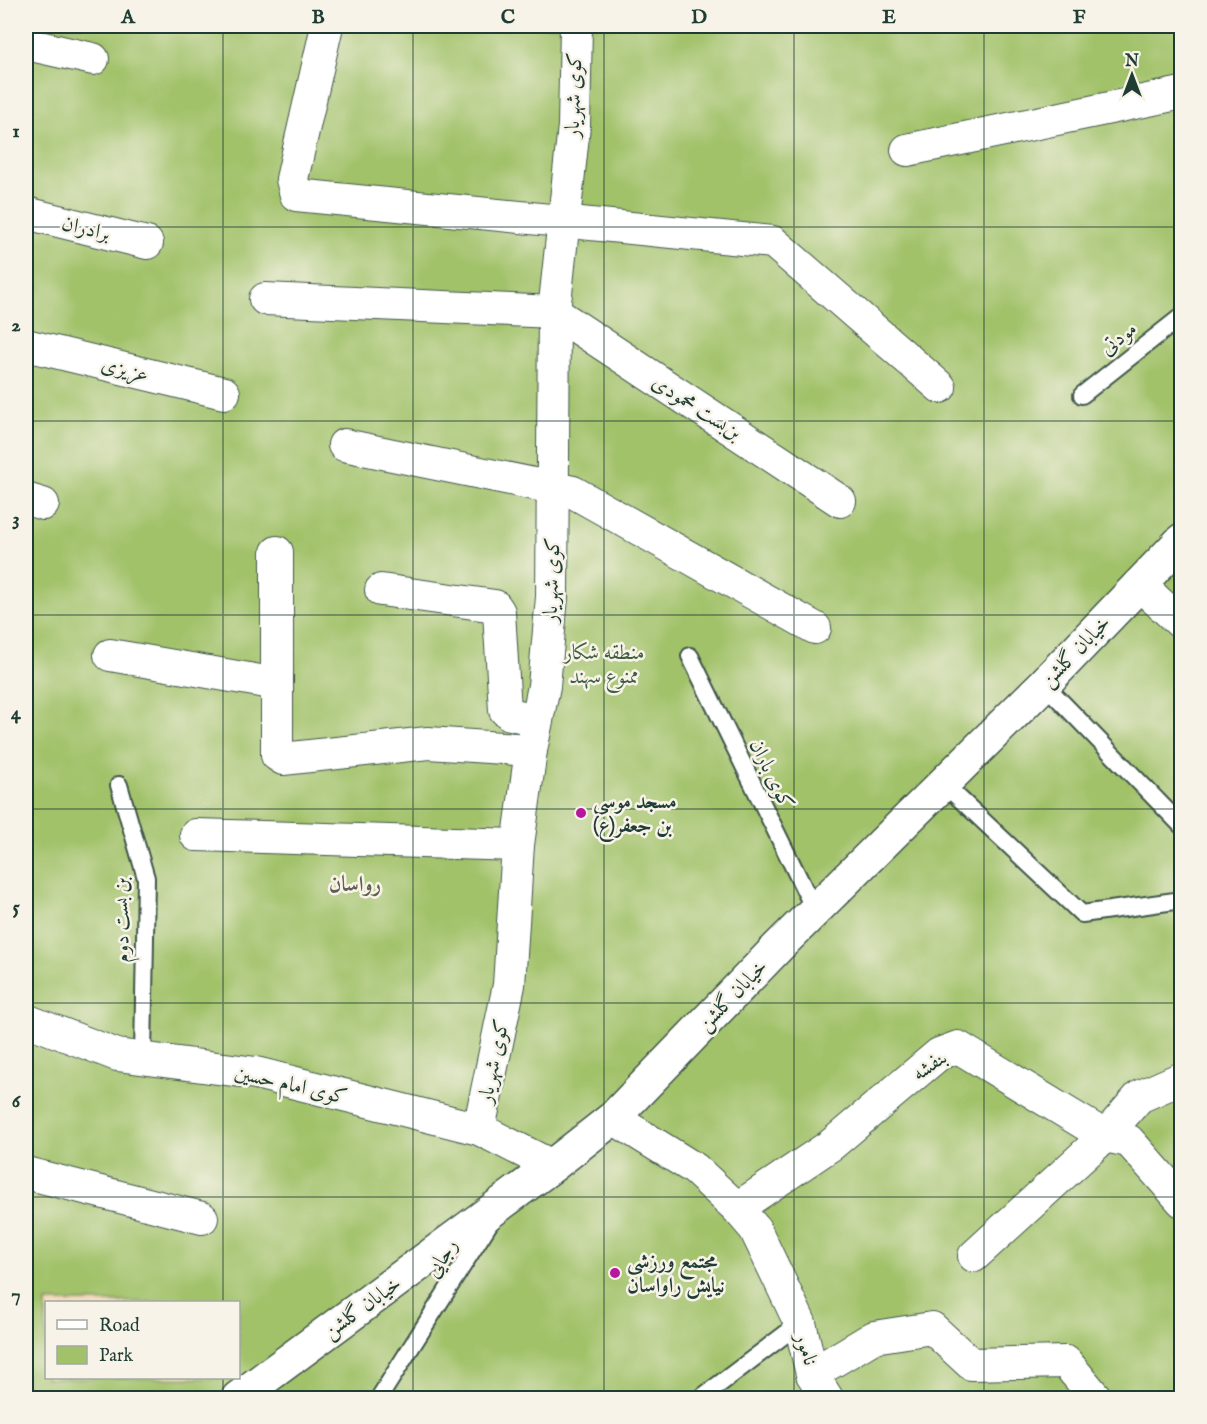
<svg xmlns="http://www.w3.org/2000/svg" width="1207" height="1424" font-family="'IM FELL English',Amiri,serif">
<rect width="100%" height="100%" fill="#f7f3e8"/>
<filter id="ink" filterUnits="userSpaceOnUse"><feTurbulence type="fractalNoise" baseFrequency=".0167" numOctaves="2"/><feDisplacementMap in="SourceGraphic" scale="12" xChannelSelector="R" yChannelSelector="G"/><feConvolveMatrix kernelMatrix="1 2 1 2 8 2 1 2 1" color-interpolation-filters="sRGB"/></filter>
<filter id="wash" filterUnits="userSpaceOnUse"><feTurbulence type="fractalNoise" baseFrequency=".008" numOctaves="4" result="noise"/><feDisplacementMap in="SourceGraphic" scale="24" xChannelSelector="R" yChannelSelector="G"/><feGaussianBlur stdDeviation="1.35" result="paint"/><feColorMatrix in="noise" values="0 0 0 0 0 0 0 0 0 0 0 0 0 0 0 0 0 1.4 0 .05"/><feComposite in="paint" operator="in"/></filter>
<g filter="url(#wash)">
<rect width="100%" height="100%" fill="#f4dabd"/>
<!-- green -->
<path fill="#a2c26a" stroke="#60804f" stroke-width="1.5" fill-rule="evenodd" d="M26 26H1181V1398H26ZM46 1302H238V1378H46Z"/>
</g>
<g filter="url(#ink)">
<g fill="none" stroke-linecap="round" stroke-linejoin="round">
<!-- service casing -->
<g stroke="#3f5549" stroke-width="20">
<g id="service">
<polyline points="1082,395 1182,316"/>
<polyline points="690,656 815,911"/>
<polyline points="1044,684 1182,826"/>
<polyline points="944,784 1082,914 1182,900"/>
<polyline points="119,785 146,878 143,1058"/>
<polyline points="379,1398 491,1221"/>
<polyline points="701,1398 800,1323"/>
</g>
</g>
<!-- minor casing -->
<g stroke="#3f5549" stroke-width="34">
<g id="minor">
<polyline points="327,26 292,179 296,195 773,242 940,387"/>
<polyline points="26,44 93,59"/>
<polyline points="907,150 1182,93"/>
<polyline points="26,213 147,243"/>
<polyline points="265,299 554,312 840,501"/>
<polyline points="26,345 224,393"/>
<polyline points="344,445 573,492 815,628"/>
<polyline points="26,499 43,504"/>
<polyline points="277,552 277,755 283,759 428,743 531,750"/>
<polyline points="1139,584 1182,624"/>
<polyline points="381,590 495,606 499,612 505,710 510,714 537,720"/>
<polyline points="110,655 277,684"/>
<polyline points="196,835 518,845"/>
<polyline points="26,1020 117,1055 256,1073 479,1129 552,1166"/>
<polyline points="613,1118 695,1169 737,1208 755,1229 800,1323 812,1374 827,1398"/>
<polyline points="479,1129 509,985 518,845 531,750 544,686 552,597 554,312 574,126 576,26"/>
<polyline points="26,1173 202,1218"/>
<polyline points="737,1208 831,1145 939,1054 958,1047 1105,1136 1129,1141 1182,1201"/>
<polyline points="974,1256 1105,1136 1139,1097 1182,1078"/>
<polyline points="812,1374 874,1337 932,1328 971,1364 1066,1362 1096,1398"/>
</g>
</g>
<!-- tertiary casing -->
<g stroke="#3f5549" stroke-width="36">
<polyline id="tertiary" points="238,1398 552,1166 613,1118 779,946 1044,684 1182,540"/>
</g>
<!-- service -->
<use href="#service" stroke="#fff" stroke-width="16"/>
<!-- minor -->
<use href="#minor" stroke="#fff" stroke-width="32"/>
<!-- tertiary -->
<use href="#tertiary" stroke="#fff" stroke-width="33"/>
</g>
</g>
<!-- grid -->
<path fill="none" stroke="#1f3d34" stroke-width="1.5" stroke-opacity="0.55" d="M223 26V1302M413 26V1398M604 26V1398M794 26V1398M984 26V1398M26 227H1182M26 421H1182M26 615H1182M26 809H1182M26 1003H1182M26 1197H1182M223 1378V1398"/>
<!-- markers -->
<g fill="#b5179e" stroke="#f7f3e8" stroke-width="2">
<circle cx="581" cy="813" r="6"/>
<circle cx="615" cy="1273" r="6"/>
</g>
<g text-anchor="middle" stroke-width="5" stroke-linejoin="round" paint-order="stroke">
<!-- street labels -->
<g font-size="21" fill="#1f3d34" stroke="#f7f3e8">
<text transform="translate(573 95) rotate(-88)" y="7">کوی شهریار</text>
<text transform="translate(86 228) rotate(14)" y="7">برادران</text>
<text transform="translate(1118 338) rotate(-39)" y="7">مودتی</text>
<text transform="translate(125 369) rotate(14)" y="7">عزیزی</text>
<text transform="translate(697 407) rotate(33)" y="7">بن‌بست محمودی</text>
<text transform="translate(551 580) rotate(-88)" y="7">کوی شهریار</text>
<text transform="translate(1075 651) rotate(-46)" y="7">خیابان گلشن</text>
<text transform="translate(772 774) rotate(64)" y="7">کوی باران</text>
<text transform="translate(121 920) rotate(-91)" y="7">بن بست دوم</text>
<text transform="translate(732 995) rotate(-46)" y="7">خیابان گلشن</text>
<text transform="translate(493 1061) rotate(-78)" y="7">کوی شهریار</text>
<text transform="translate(929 1065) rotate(-35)" y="7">بنفشه</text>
<text transform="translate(291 1084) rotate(13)" y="7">کوی امام حسین</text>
<text transform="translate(441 1258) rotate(-58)" y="7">رجایی</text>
<text transform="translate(362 1307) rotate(-36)" y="7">خیابان گلشن</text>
<text transform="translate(807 1349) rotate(73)" y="7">نامور</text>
</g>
<!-- park labels -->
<g font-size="21" fill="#405e42" stroke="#f7f3e8">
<text x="604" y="659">منطقه شکار<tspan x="604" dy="24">ممنوع سهند</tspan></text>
</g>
<!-- poi labels -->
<g font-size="21" font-weight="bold" fill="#1f3d34" stroke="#f7f3e8" text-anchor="start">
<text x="593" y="808">مسجد موسی<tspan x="593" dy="24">بن جعفر(ع)</tspan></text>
<text x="627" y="1268">مجتمع ورزشی<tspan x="627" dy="24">نیایش راواسان</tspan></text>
</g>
<!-- neighbourhood labels -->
<g font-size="22" font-weight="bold" fill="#625f52" stroke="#f7f3e8">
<text x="355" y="891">رواسان</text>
</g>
</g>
<!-- margin -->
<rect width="1207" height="1424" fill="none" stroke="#f7f3e8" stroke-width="66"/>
<!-- legend -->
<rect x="45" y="1301" width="195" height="78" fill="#f7f3e8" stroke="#a1aaa0" stroke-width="1.5"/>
<rect x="57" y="1320" width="30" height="9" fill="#ffffff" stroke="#a1aaa0" stroke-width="1.5"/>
<text x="99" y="1331" font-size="18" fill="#1f3d34">Road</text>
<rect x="57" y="1346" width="30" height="18" fill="#a2c26a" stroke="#a1aaa0" stroke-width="1.5"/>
<text x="99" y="1361" font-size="18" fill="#1f3d34">Park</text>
<!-- north arrow -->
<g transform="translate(1132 75)" stroke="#f7f3e8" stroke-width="4.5" paint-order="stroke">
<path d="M0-4.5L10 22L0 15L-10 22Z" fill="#1f3d34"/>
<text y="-9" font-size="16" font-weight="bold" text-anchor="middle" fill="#1f3d34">N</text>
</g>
<rect x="33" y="33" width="1141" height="1358" fill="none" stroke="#1f3d34" stroke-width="2"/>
<g font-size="20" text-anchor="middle" font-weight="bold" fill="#1f3d34">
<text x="128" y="23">A</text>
<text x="318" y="23">B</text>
<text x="508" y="23">C</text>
<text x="699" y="23">D</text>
<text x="889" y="23">E</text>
<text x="1079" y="23">F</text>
<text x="16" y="137">1</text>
<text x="16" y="331">2</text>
<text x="16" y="525">3</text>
<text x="16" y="719">4</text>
<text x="16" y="913">5</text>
<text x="16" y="1107">6</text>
<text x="16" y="1301">7</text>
</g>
</svg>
